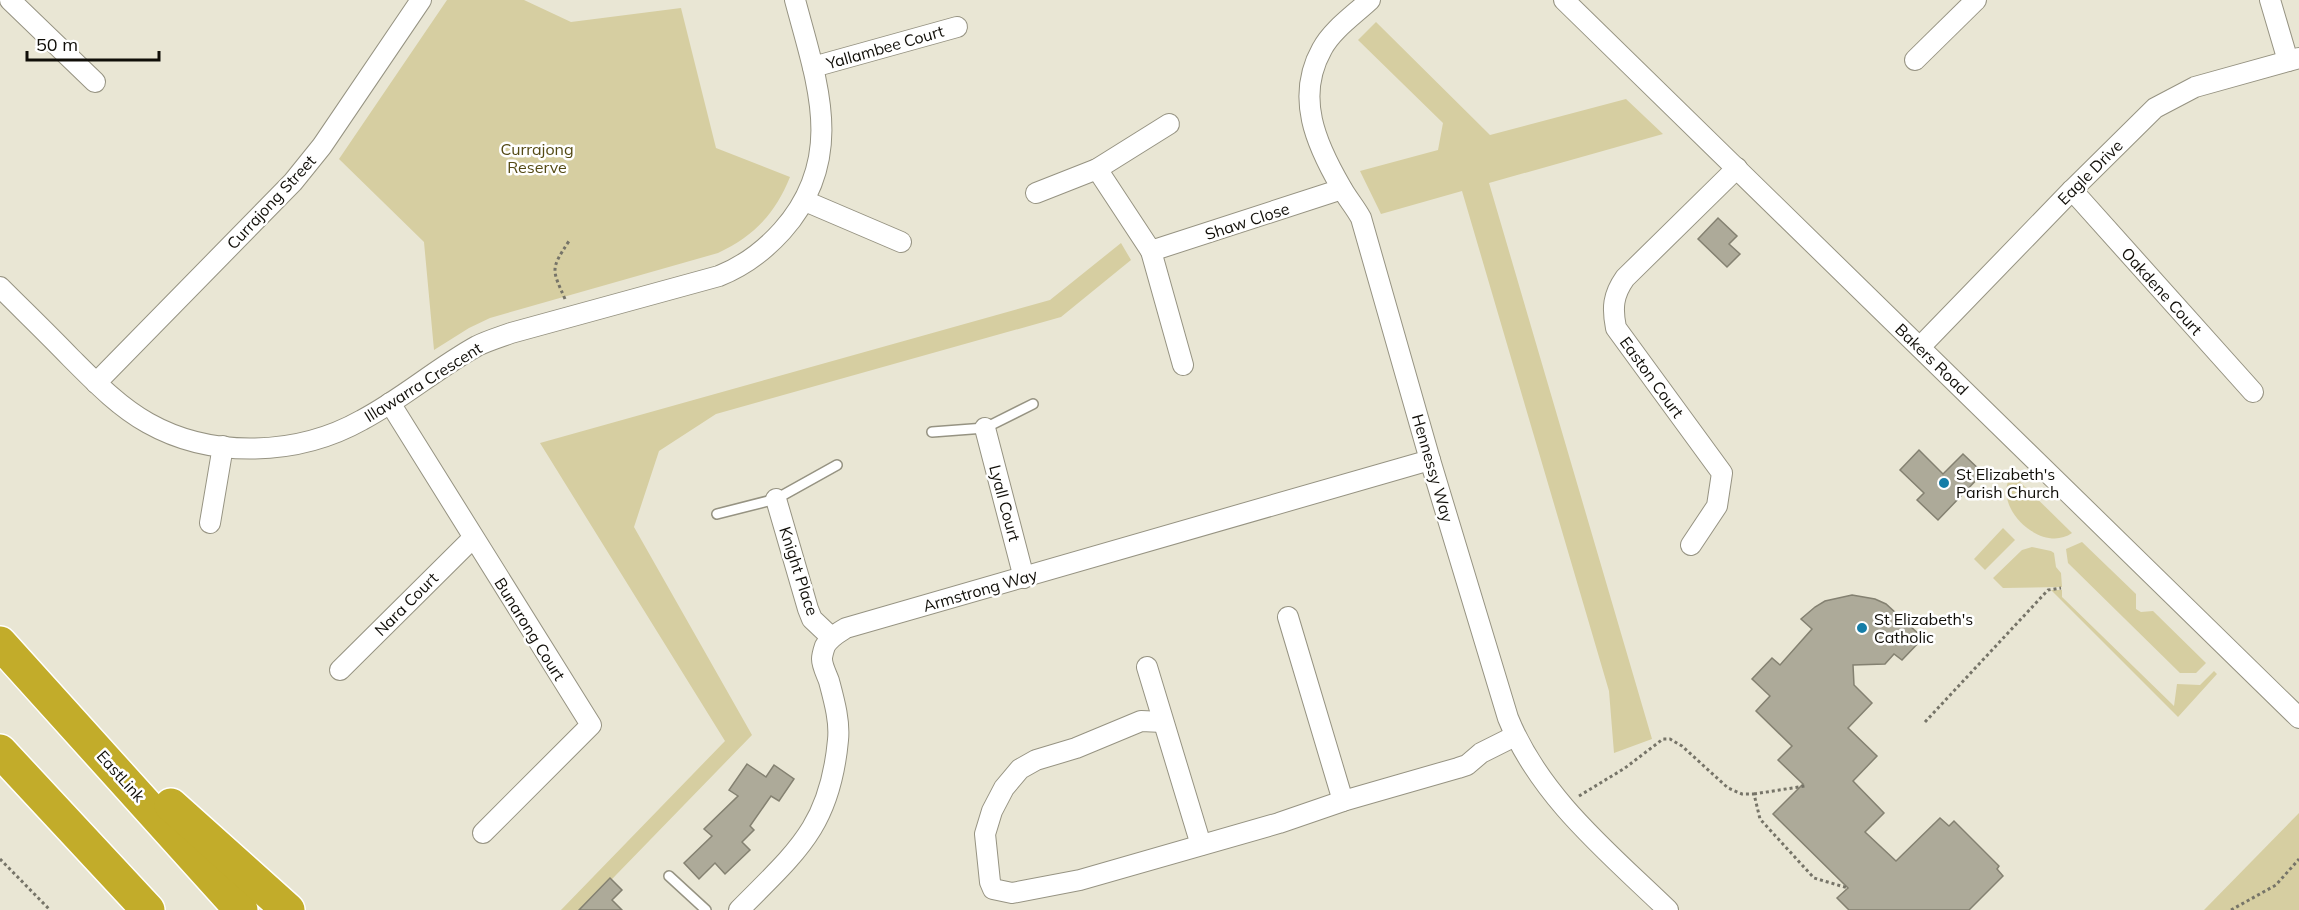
<svg xmlns="http://www.w3.org/2000/svg" width="2299" height="910" font-family="Mulish,sans-serif">
<rect width="100%" height="100%" fill="#e9e6d4"/>
<!-- green -->
<g fill="#d6cea1">
<path d="M447 0H524L571 22 681 8 716 148 790 177C775 214 754 236 718 253L490 318 469 328 434 350 424 242 339 159Z"/>
<polygon points="1376,22 1490,135 1626,99 1663,134 1489,183 1652,739 1614,753 1609,691 1462,191 1381,214 1360,171 1438,150 1443,123 1358,40"/>
<polygon points="1121,243 1131,260 1061,317 716,414 659,451 634,527 752,735 582,910 561,910 725,741 540,443 1050,300"/>
<path d="M2012 474 2072 533C2041 555 1989 505 2012 474Z"/>
<polygon points="2003,528 2015,540 1985,570 1974,559"/>
<polygon points="2082,542 2136,594 2136,609 2141,612 2153,611 2206,663 2196,673 2180,673 2068,563 2066,549"/>
<polygon points="2032,547 2051,551 2054,553 2056,567 2061,573 2062,587 2003,588 1993,578 2022,550"/>
<polygon points="2051,590 2062,590 2062,597 2174,706 2177,684 2200,685 2214,671 2217,674 2178,717"/>
<polygon points="2299,813 2299,910 2204,910"/>
</g>
<!-- building -->
<g fill="#adaa99" stroke="#848171" stroke-width="1.5">
<polygon points="1718,218 1737,236 1729,244 1740,254 1727,267 1698,239"/>
<polygon points="1919,450 1943,474 1963,454 1983,473 1938,520 1917,500 1924,493 1900,470"/>
<polygon points="1852,595 1875,599 1886,604 1923,638 1902,660 1894,654 1885,664 1853,665 1854,685 1872,703 1848,728 1877,756 1853,781 1884,813 1865,832 1896,861 1940,818 1949,826 1954,821 1999,866 1997,869 2003,876 1969,910 1849,910 1837,898 1848,888 1773,814 1803,784 1778,760 1792,746 1756,711 1770,696 1752,679 1772,658 1780,665 1812,629 1801,619 1815,607 1825,601"/>
<polygon points="747,764 766,777 774,765 794,779 779,801 771,796 750,826 754,830 742,842 750,850 725,874 715,863 699,879 684,863 712,836 704,829 738,796 729,790"/>
<polygon points="610,878 622,890 612,900 622,910 579,910"/>
</g>
<g fill="none" stroke-linecap="round" stroke-linejoin="round">
<!-- lane casing -->
<g stroke="#969382" stroke-width="12">
<g id="lane">
<polyline points="932,432 985,428 1033,404"/>
<polyline points="717,514 776,499 837,465"/>
<polyline points="669,876 706,910"/>
</g>
</g>
<!-- street casing -->
<g stroke="#969382" stroke-width="22">
<g id="street">
<polyline points="10,0 95,82"/>
<path d="M1370 0C1354 15 1332 30 1322 49 1295 97 1316 144 1341 187 1347 198 1355 207 1361 218L1430 460 1508 718C1540 797 1608 852 1668 910"/>
<polyline points="1564,0 2299,718"/>
<polyline points="2270,0 2288,61"/>
<polyline points="1915,60 1976,0"/>
<polyline points="813,67 957,27"/>
<polyline points="1097,169 1151,251 1342,189"/>
<polyline points="2072,190 2253,392"/>
<polyline points="1036,193 1097,169 1169,124"/>
<polyline points="805,201 901,242"/>
<polyline points="1151,251 1183,365"/>
<path d="M0 287C24 311 48 334 71 358 94 381 119 407 148 423 212 459 298 456 362 420 402 399 437 368 477 346 487 341 500 337 511 333L719 276C744 266 764 251 782 231 847 158 817 83 795 0"/>
<polyline points="1920,347 2072,190 2155,108 2195,87 2299,58"/>
<polyline points="96,383 293,182 322,146 421,0"/>
<polyline points="390,403 591,725 483,833"/>
<polyline points="985,428 1024,578"/>
<polyline points="776,499 808,609 812,619 831,637"/>
<polyline points="210,523 223,446"/>
<path d="M1691 545 1717 506 1722 473 1616 328C1612 308 1613 295 1625 278L1737 168"/>
<polyline points="1288,617 1343,801"/>
<polyline points="1147,667 1201,845"/>
<polyline points="340,670 473,538"/>
<polyline points="1163,722 1141,721 1076,748 1036,760 1020,769 1004,788 992,811 985,834 990,882 993,889 1012,893 1080,880 1279,823 1343,801 1458,768 1467,765 1481,753 1515,736"/>
<path d="M739 910C796 852 830 827 838 740 840 721 834 700 829 681 827 675 822 666 822 659 822 656 824 649 825 646 830 637 838 633 846 628L1430 460"/>
</g>
</g>
<!-- highway casing -->
<g stroke="#fff" stroke-width="36">
<g id="highway">
<polyline points="0,643 241,910"/>
<polyline points="0,751 148,910"/>
<polyline points="171,805 288,910"/>
</g>
</g>
<!-- path -->
<g stroke="#767468" stroke-width="3" stroke-dasharray="3 3" stroke-linecap="butt">
<path d="M565 299C552 269 550 270 569 241"/>
<polyline points="1925,722 2048,590 2061,588"/>
<polyline points="1754,794 1805,786"/>
<polyline points="1579,796 1625,768 1663,739 1670,739 1682,746 1728,788 1742,794 1754,794 1760,819 1814,878 1848,888"/>
<polyline points="0,859 50,910"/>
<polyline points="2231,910 2276,885 2299,859"/>
</g>
<!-- lane -->
<use href="#lane" stroke="#fff" stroke-width="9"/>
<!-- street -->
<use href="#street" stroke="#fff" stroke-width="20"/>
<!-- highway -->
<use href="#highway" stroke="#c2ac2a" stroke-width="33"/>
</g>
<!-- markers -->
<g fill="#157da7" stroke="#fff" stroke-width="2">
<circle cx="1944" cy="483" r="6"/>
<circle cx="1862" cy="628" r="6"/>
</g>
<g text-anchor="middle" stroke-width="5" stroke-linejoin="round" paint-order="stroke">
<!-- street labels -->
<g font-size="16" fill="#100e08" stroke="#fff">
<text transform="translate(885 47) rotate(-16)" y="6">Yallambee Court</text>
<text transform="translate(2090 172) rotate(-45)" y="6">Eagle Drive</text>
<text transform="translate(271 202) rotate(-47)" y="6">Currajong Street</text>
<text transform="translate(1247 221) rotate(-18)" y="6">Shaw Close</text>
<text transform="translate(2162 291) rotate(48)" y="6">Oakdene Court</text>
<text transform="translate(1932 359) rotate(44)" y="6">Bakers Road</text>
<text transform="translate(1652 377) rotate(54)" y="6">Easton Court</text>
<text transform="translate(423 382) rotate(-32)" y="6">Illawarra Crescent</text>
<text transform="translate(1433 468) rotate(74)" y="6">Hennessy Way</text>
<text transform="translate(1005 503) rotate(75)" y="6">Lyall Court</text>
<text transform="translate(799 571) rotate(72)" y="6">Knight Place</text>
<text transform="translate(980 590) rotate(-16)" y="6">Armstrong Way</text>
<text transform="translate(406 604) rotate(-45)" y="6">Nara Court</text>
<text transform="translate(530 629) rotate(58)" y="6">Bunarong Court</text>
<text transform="translate(121 776) rotate(48)" y="6">EastLink</text>
</g>
<!-- park labels -->
<g font-size="16" fill="#544a14" stroke="#fff">
<text x="537" y="155">Currajong<tspan x="537" dy="18">Reserve</tspan></text>
</g>
<!-- poi labels -->
<g font-size="16" fill="#100e08" stroke="#fff" text-anchor="start">
<text x="1956" y="480">St Elizabeth's<tspan x="1956" dy="18">Parish Church</tspan></text>
<text x="1874" y="625">St Elizabeth's<tspan x="1874" dy="18">Catholic</tspan></text>
</g>
</g>
<!-- scale -->
<path d="M27 51v9h132v-9" fill="none" stroke="#100e08" stroke-width="3"/>
<text x="36" y="51" font-size="18" fill="#100e08" stroke="#ffffff" stroke-width="4.5" paint-order="stroke">50 m</text>
</svg>
